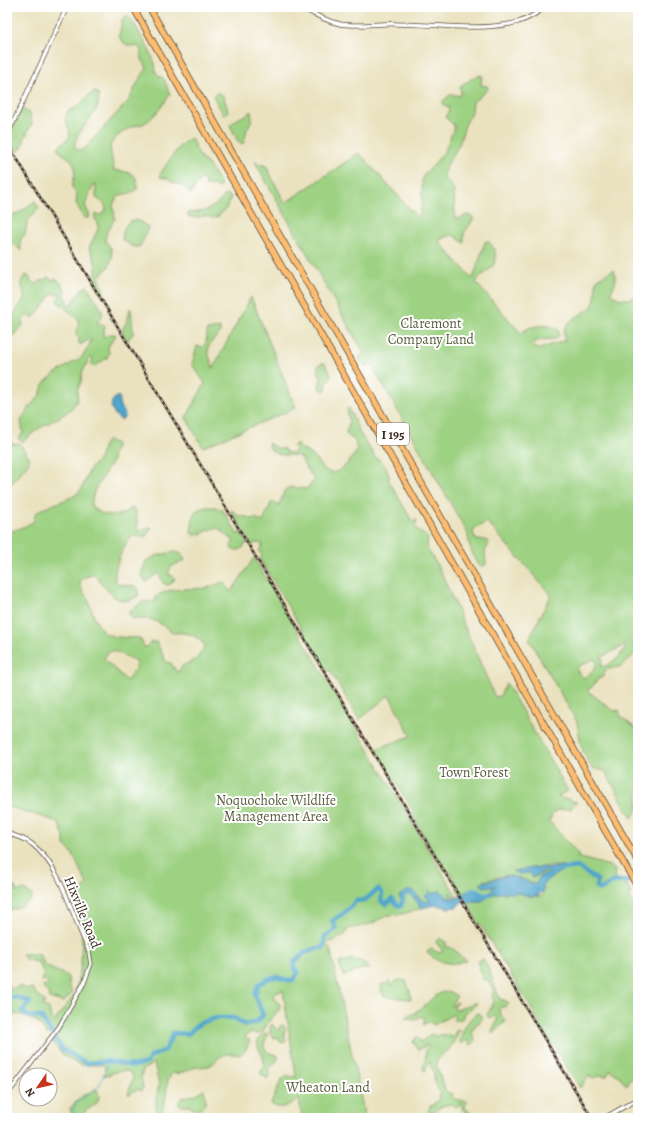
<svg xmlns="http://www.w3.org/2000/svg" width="645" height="1125" font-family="Alegreya,serif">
<rect width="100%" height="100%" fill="#fff"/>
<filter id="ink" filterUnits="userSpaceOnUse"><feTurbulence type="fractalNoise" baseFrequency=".025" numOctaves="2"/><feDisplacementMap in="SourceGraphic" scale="8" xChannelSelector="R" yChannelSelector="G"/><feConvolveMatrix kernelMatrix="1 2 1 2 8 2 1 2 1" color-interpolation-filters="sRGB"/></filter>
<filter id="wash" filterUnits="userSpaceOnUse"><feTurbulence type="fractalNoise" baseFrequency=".012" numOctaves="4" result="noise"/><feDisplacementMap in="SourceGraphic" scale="16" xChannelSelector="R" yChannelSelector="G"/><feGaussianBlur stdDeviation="0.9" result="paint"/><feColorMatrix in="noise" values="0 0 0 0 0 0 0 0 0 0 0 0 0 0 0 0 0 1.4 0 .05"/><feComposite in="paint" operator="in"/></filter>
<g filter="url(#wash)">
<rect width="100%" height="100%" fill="#eae2bf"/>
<!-- green -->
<g fill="#9ed283" stroke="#6c7e50" fill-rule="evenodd">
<path d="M127 15C134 21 152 54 155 64 156 67 155 70 156 73L164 79 170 94C165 103 152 120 143 124 140 125 137 125 134 126 126 129 114 137 110 146 110 147 113 167 114 170 126 173 139 170 137 189 127 199 121 187 113 205L115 218 107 232 105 240 111 248 112 257 109 267 99 276 100 280 104 291 101 294 95 283 96 270 95 260 89 248 98 229V225L94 216 96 214 100 215C112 209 103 202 96 198V184L93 186 85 205 90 216 88 218H84L76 203 77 195 72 187C74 176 79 164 67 157 63 154 60 153 58 148 60 144 63 143 67 140 73 135 67 124 65 119L67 112 79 106 84 100 94 91 98 94C104 115 72 130 75 148L77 150H82L86 147 129 100 138 82 147 68 142 59 140 47C129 45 126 48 119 36L122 21Z"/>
<path d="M482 75 481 85 487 86 488 87 487 90 473 102 472 112 465 125 459 145 448 163 444 173V177L454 190 455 218 458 219 468 215 473 217V220L464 233V243L453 235 441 239 439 242 473 279 485 242 488 241C495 247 499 259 492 267 486 274 482 273 476 283L521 333C524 331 526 329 529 328 537 325 552 324 558 330L559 335 556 339 539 340 532 344 537 350 565 340C558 322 581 316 592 307L595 299 596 281 599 278 613 270 615 271V283L611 293C618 301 630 301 638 294V640L632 642 637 652 622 666 605 670 603 677 598 679 592 687 588 689 589 692 614 711 619 710 621 717 638 730V808L632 818 605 771 592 768 587 760 581 746 577 722 529 639 551 595 487 522 475 529 473 533 476 540H486L489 544 485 552 486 564 482 567C474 562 468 544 468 534L371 364 365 366 360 360V356L364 353 255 162 266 166 285 203 359 153 419 219 422 203V182L424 174 432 167 444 152 454 129V125L445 117 449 111V108L443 104V101L451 94 459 96 461 93 460 86 475 77ZM626 645C624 654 611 665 602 667L601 665 603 660 601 657ZM594 659 597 663 593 671 584 678 577 671V667Z"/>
<path d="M217 93 222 94C224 97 228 109 228 112L224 115 213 96Z"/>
<polygon points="23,109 30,114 32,124 25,137 22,148 18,151 15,150 8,138 20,113"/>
<polygon points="251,111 252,120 247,129 244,143 242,144 237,140 230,125 239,118 246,115"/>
<path d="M191 138 201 159 208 164 221 186 218 188 213 185 206 186 204 180 202 179C196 183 195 189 191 194 183 186 183 185 172 182L168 179 160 177V174C169 163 177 144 191 138Z"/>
<path d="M226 194 231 197C230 205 221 217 213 218 209 218 207 215 204 216 197 217 195 219 188 216V213C207 212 215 208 226 194Z"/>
<polygon points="35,201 39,209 28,220 25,234 20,240 21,251 15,244 7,242 7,218 22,211"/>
<path d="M134 220 139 221 148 227 143 241 139 247H134L122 240C123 231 124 222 134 220Z"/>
<path d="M26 275 28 276 33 283 37 284 40 281 44 280 47 277 52 280 56 278 64 287 67 303 70 306 81 290 87 286 102 310V317L97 323 99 325 103 324 105 325 103 337C107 337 110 333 114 334L116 335 108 347 109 353 107 358 93 367 91 365 93 359 91 358 89 359 82 373 81 382 77 391 78 399C70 414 57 418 43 426 36 430 29 436 23 442L18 439 23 433 21 421 28 409 40 395 44 383 56 373 82 357 88 348 91 340 90 339 82 344H79V338L76 335 79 320 57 301 61 293H60L56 295 52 293 46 303 34 317 32 318 28 315 22 321 23 325 10 339 9 347H7C7 334 7 325 14 314 17 309 22 303 24 298 25 290 17 281 26 275Z"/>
<path d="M251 297 296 408 203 447 186 418 205 383 192 364 197 346 202 347 206 343 207 330 220 328V333C214 340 205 345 209 356 211 360 212 364 213 368Z"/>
<path d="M130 308C134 316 130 324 134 331L132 335 127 341 122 330 128 319Z"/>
<polygon points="322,363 325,363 331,375 326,386 326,390 323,391 319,388 321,377 317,369 319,365"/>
<path d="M349 408 359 432 375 457 381 461 386 467 390 478 388 479 412 521 417 520 415 526C418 533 424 533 428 538L427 548 441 572 495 697 500 696 506 683 568 791 559 795 562 799H569L572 801 577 802 573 805 571 809C558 809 555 809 549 821L580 856 577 857 610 866 615 870 614 878 616 880 629 881 627 885 632 895H628L638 912V1008L635 1012V1015L636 1017 638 1016V1072L634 1077 629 1080 628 1084H625L620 1077 610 1070 607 1076C604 1076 601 1075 599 1076 595 1077 595 1079 590 1078L589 1075 580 1088 553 1045 551 1046 538 1025 540 1023 482 927 480 925 465 898 487 896 506 882 529 895 540 897 543 894V886L544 883 564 869 562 866H547L525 871 522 874 528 872 537 876 546 871 552 872 536 884 520 878 506 875 484 881 500 882 488 894C477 895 473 888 460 895L456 887 458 886 448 870 445 871 434 854 416 821C413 818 410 815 413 811L376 749 411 736 389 695 359 720 330 670 327 672 260 559 262 556 259 551 263 544 256 543 251 545 242 528 231 512 232 510C234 511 235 513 236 514 241 518 245 515 251 519L255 518 263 522 271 503 274 502 279 506 284 491 290 487 306 489 314 481V479L305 467 301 457C289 453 272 459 268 443L279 449 283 448 286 452 293 453 296 451 293 446 296 444C302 450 310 453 316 459 318 463 321 466 324 469 338 481 350 459 358 450L356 447C356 436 351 441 346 433L349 422 347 409Z"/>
<path d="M108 440 116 444V447L112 455 113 460 94 491 91 505C98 514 111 518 121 514 125 513 128 510 132 508L136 511 138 531H140L150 527 152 528 145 537C141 537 136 535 132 537 124 542 113 570 115 579 115 582 116 582 118 584L135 586 138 589V596C115 611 106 585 93 574 86 578 80 577 80 586L89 602 95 619 104 633 116 637 140 638 145 648 151 642H156L158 645 166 662 171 663 176 671 178 672 182 666 197 659 205 645C193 634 189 632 172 633 168 627 153 618 146 619 141 619 138 620 133 619L129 614V612L142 602 157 601 155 598C168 586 189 590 206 588 212 587 218 583 224 582L231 592 254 558 457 897 453 896 449 892 452 898H448L444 893 433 894 429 891 428 899 430 901C421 904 418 895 412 890L403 894 402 899 406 895 410 894 422 908 402 914 388 915 371 924 348 929 344 936 330 942 327 945V948H330L365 1118H302L299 1099C289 1105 281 1111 271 1104L281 1080 287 1076 296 1077 283 990 278 992 273 996 275 1000 280 1004 279 1010 269 1021 263 1032 260 1034 252 1033 245 1036 246 1039 250 1040 245 1051 239 1055C235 1055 231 1053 227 1054 219 1055 217 1061 212 1064 206 1068 199 1066 193 1068 185 1070 182 1075 172 1073L168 1080 165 1101 162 1112 163 1118H157L156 1101 159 1084 154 1063 143 1070 141 1078 143 1087 142 1090 140 1091 137 1089 130 1094H128L133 1078C129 1064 113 1074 104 1076L105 1068 104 1065C97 1064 89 1066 82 1065 71 1063 55 1050 52 1040L55 1036 51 1032 47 1035 37 1021C24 1019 22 1010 7 1017L8 984 10 989 20 986 26 989 32 988 39 997 45 1001 43 1006 49 1009 51 1019 54 1022 75 994 81 965 82 932 71 906 87 884 72 853 64 845V836L58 822 7 806V659L11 647 7 638V533L26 526 34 521 35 514 38 511 74 496 81 490 90 469 99 459 104 445ZM114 651 136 661V667L127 681 104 659 108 652Z"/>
<polygon points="7,441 14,444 19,443 30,458 27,465 7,489"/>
<path d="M205 507H215L223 510 238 535 240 532 248 544H244V547L236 551 232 549 231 546 234 541 218 528C209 528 201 536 193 535L191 533C192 528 192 515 196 511 198 509 202 508 205 507Z"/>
<path d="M174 552 180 553 185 560C181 564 176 561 169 570V575L173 576 175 578 172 583 168 585 163 583 158 573 146 582 141 574 146 561 155 556Z"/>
<path d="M7 885 15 887 17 892 22 889 32 895 31 900C24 904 17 911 7 909Z"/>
<path d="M439 938 446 942V947C455 946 458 956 466 960L465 962 461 961 459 963C453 964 445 963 439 961 434 960 433 956 428 954L427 952 431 949 439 953 442 952V950L436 942Z"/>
<path d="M22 954H38L42 957C42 970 60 970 68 977L69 986 72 993 64 1002 49 998 48 993 43 988V986L48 984 49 983 45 980 41 981 44 974 38 962 26 960Z"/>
<path d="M483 959C492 971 493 987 501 1000H505L509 1004 504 1007H501L499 1009 501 1015 506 1022 501 1025 492 1033C492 1027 498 1024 497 1018L495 1016 489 1018 487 1015 494 1002 492 996 494 990 491 987 488 980 482 979 481 972 477 961Z"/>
<path d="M349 960C358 959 365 962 370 969H362L343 976 339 963Z"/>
<polygon points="399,980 406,981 410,992 411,999 387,997 383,995 381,988 382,984 386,984 389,981 392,986 394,982"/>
<path d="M449 991 457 996 451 1005 452 1006 457 1002 454 1008 455 1010C462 1009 469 1004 476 1002L477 1004 463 1014V1018L456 1021 454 1020 455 1016 452 1015 434 1025 429 1022 423 1025 425 1020 422 1016 414 1020 408 1018 405 1019 408 1015 416 1013V1011C428 1007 431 993 449 991Z"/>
<path d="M477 1013 481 1015 482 1019 479 1023 475 1025 474 1029 471 1030 475 1040 474 1043 470 1045 468 1040 460 1044C460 1032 468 1020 477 1013Z"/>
<polygon points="272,1024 277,1030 279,1030 281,1025 283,1025 286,1029 284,1033 286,1041 284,1043 280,1042 279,1037 274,1038 270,1033 270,1027"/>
<path d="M459 1030 456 1038 448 1051C444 1052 437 1059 436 1064L445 1090 447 1092 453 1094 452 1097C456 1101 462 1099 467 1102L465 1107 471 1114H468L462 1109 461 1103 456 1107 451 1104C439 1106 438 1108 430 1117L428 1114 430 1106 434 1105 435 1102 439 1100 438 1096 440 1093 434 1081V1072L431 1067V1062L429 1063 426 1070 424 1071 423 1068 426 1057 425 1050 429 1046 427 1045 418 1050 413 1042 417 1036 421 1042 431 1034C435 1036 435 1037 441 1035H444L447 1034 451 1038 456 1031Z"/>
<path d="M267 1033 268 1035C261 1046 263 1053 277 1055L279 1057 275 1063 268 1069 270 1074 267 1079 260 1073C261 1070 264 1067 264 1064 265 1052 247 1041 267 1033Z"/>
<polygon points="97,1089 99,1097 97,1103 84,1112 79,1118 75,1118 70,1110 70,1108 82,1096"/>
<path d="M202 1090H204C207 1098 207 1109 195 1109 188 1109 195 1107 189 1106 185 1105 183 1107 179 1105L178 1102 182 1098 197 1094Z"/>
</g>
<!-- water -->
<g fill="#4fa5cb" stroke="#456874">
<path d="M118 396 120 398C117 409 125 408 125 417L121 420C112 414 106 402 118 396Z"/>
<path d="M562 866 564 867V869L544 883 543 886 544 890 539 895 532 897 518 893H502L493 894 482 901 461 902 457 907 448 908 436 905 422 908 410 894 406 895 401 899 399 898 400 895 407 891 412 890C418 894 420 904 430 901L425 896 428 894 429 891 433 894 438 891H441L448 898H457L466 892 471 890 488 894 495 886 483 887 480 884C484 881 488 881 492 880 515 871 516 880 536 884L540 876 549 873 548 871 542 872 533 878 530 873 519 874 512 871 539 867 551 868Z"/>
</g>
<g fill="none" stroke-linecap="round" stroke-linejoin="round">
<!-- stream -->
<polyline stroke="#4fa5cb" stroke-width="1" points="66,1118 72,1113 75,1104 99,1086 109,1061"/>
<!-- river -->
<g stroke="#4fa5cb" stroke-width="4.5">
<polyline points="558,870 577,867 597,880 597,888 601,890 612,882 628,881"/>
<polyline points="636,876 638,875"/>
<polyline points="468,893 474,889 488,895 490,894"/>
<path d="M7 999 15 997 30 1002 22 1011 28 1016 41 1017 62 1049 86 1063 109 1061 133 1066 147 1063 150 1057 165 1050 173 1033 188 1034 200 1023 216 1018H234L245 1025 257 1022 263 1015 255 995 258 985C263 981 270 976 277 977 284 978 283 981 293 980L298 973 294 967V962C303 954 311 947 323 948L325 937 336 929 332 921 345 912 356 901 365 900 378 889 382 893 381 901 386 905 392 899 397 905 401 906 404 895 407 893"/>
</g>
</g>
</g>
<g filter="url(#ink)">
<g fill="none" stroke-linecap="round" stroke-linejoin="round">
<!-- minor casing -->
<g stroke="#554636" stroke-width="5">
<g id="minor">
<path d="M301 7C313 14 326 21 340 24 358 27 379 23 397 24 435 24 473 31 510 24 523 22 535 15 545 7"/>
<polyline points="7,136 67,7"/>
<path d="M7 833C15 836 25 839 32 844 62 868 70 911 86 944L89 952 91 964 84 983 59 1027 7 1095"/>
<polyline points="604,1118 638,1099"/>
</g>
</g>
<!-- highway casing -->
<g stroke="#554636" stroke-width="7">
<g id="highway">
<polyline points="133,7 638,888"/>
<polyline points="149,7 638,861"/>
</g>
</g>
<!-- minor -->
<use href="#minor" stroke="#fff" stroke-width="3.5"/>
<!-- highway -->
<use href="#highway" stroke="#fdbc6f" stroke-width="5.5"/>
<!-- rail casing -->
<g stroke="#3b2a1e" stroke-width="2.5">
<polyline id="rail" points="7,142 592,1118"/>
</g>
<!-- rail -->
<use href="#rail" stroke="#fff" stroke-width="1" stroke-dasharray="3" stroke-linecap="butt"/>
</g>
</g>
<g text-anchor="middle" stroke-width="4" stroke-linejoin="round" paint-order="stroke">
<!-- shield labels -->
<rect fill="#fff" stroke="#766a62" stroke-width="1" x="377" y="423" width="32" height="22" rx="3"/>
<g font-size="13" font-weight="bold" fill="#3b2a1e">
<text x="393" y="439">I 195</text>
</g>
<!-- park labels -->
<g font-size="14" fill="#595c3c" stroke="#fff">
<text x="431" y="328">Claremont<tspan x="431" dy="16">Company Land</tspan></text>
<text x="474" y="777">Town Forest</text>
<text x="276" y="805">Noquochoke Wildlife<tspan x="276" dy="16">Management Area</tspan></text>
<text x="328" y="1092">Wheaton Land</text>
</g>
<!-- street labels -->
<g font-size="14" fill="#3b2a1e" stroke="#fff">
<text transform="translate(83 912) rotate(68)" y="5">Hixville Road</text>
</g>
</g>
<!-- margin -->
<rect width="645" height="1125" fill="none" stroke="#fff" stroke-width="24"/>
<!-- north arrow -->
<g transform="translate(38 1087) rotate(236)"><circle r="19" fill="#ffffff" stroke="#b1aaa5"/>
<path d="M0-3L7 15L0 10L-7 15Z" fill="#c8321e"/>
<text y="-6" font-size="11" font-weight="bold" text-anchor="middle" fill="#3b2a1e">N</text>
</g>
</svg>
